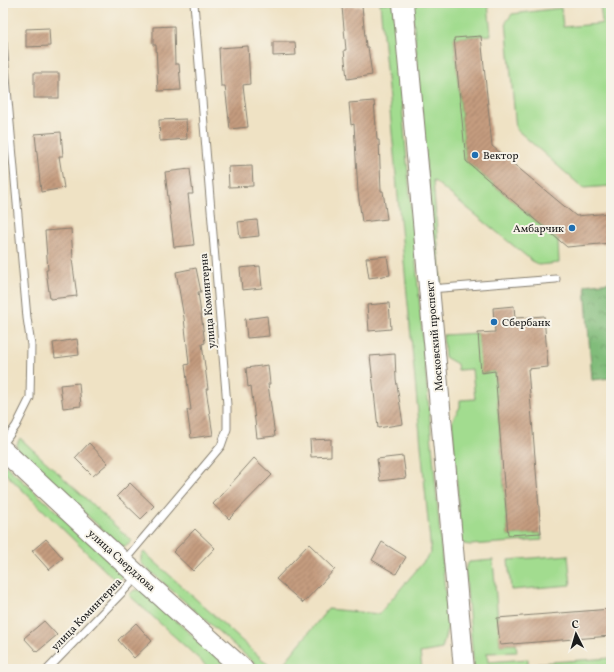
<svg xmlns="http://www.w3.org/2000/svg" width="614" height="672" font-family="Vollkorn,serif">
<defs>
<pattern id="forest-crowns" width="20" height="18" patternUnits="userSpaceOnUse"><rect width="20" height="18" fill="#81bc7a"/><path d="M2 6a3 3 0 1 1 6 0M12 15a3 3 0 1 1 6 0" fill="none" stroke="#699863"/></pattern>
<pattern id="building-hatch" width="6" height="6" patternUnits="userSpaceOnUse"><rect width="6" height="6" fill="#c59c7f"/><path d="M-1 1l2-2M0 6l6-6M5 7l2-2" fill="none" stroke="#9f7e67"/></pattern>
</defs>
<rect width="100%" height="100%" fill="#f7f3e8"/>
<filter id="ink" filterUnits="userSpaceOnUse"><feTurbulence type="fractalNoise" baseFrequency=".025" numOctaves="2"/><feDisplacementMap in="SourceGraphic" scale="8" xChannelSelector="R" yChannelSelector="G"/><feConvolveMatrix kernelMatrix="1 2 1 2 8 2 1 2 1" color-interpolation-filters="sRGB"/></filter>
<filter id="wash" filterUnits="userSpaceOnUse"><feTurbulence type="fractalNoise" baseFrequency=".012" numOctaves="4" result="noise"/><feDisplacementMap in="SourceGraphic" scale="16" xChannelSelector="R" yChannelSelector="G"/><feGaussianBlur stdDeviation="0.9" result="paint"/><feColorMatrix in="noise" values="0 0 0 0 0 0 0 0 0 0 0 0 0 0 0 0 0 1.4 0 .05"/><feComposite in="paint" operator="in"/></filter>
<g filter="url(#wash)">
<rect width="100%" height="100%" fill="#efe2c4"/>
<!-- green -->
<g fill="#a2dc8f" stroke="#5f7c56">
<polygon points="380,3 393,3 448,625 442,649 420,653 422,669 279,669 328,609 379,614 431,553"/>
<polygon points="412,3 488,3 491,35 454,38 466,161 558,240 559,263 538,265 531,260 433,180 441,283 436,279"/>
<polygon points="600,3 611,3 611,186 583,188 516,129 506,22 512,14 561,8 563,27 598,24 602,23"/>
<polygon points="478,333 482,373 495,371 508,535 541,533 542,540 470,545 464,544 461,540 452,421 460,407 460,400 475,399 472,369 458,370 457,364 445,357 443,335"/>
<path d="M20 438 132 541C126 547 124 548 117 543L17 450V444Z"/>
<polygon points="3,463 124,573 119,584 3,471"/>
<polygon points="144,552 273,669 261,669 141,563 141,556"/>
<polygon points="568,555 571,585 511,590 508,560"/>
<polygon points="493,560 500,645 516,644 517,652 487,653 488,662 528,659 528,669 474,669 465,569 469,562"/>
<polygon points="134,590 141,590 230,669 210,669 129,595"/>
<polygon points="611,658 611,669 544,669 537,663"/>
</g>
<!-- forest -->
<polygon fill="url(#forest-crowns)" stroke="#4e6c4b" points="611,282 611,378 592,380 585,285"/>
<g id="blocks">
<!-- building -->
<g fill="url(#building-hatch)">
<polygon points="362,6 366,47 368,47 372,75 347,79 344,50 346,50 342,7"/>
<polygon points="174,26 175,64 179,64 181,90 158,91 156,45 153,45 153,27"/>
<polygon points="49,28 50,46 26,47 26,29"/>
<polygon points="481,36 492,146 576,216 611,213 611,243 567,247 466,161 454,38"/>
<polygon points="273,42 295,42 296,55 273,56"/>
<polygon points="248,46 250,84 243,85 248,127 230,129 225,86 221,86 219,48"/>
<rect x="34" y="73" width="25" height="25"/>
<polygon points="374,101 377,140 379,140 381,191 383,191 387,219 362,222 358,192 354,124 351,125 349,103"/>
<polygon points="186,119 187,139 160,141 159,120"/>
<polygon points="61,132 63,156 59,156 64,188 41,192 35,134"/>
<polygon points="252,166 253,186 229,187 228,167"/>
<polygon points="190,169 193,194 188,194 194,245 174,247 165,172"/>
<polygon points="257,220 259,236 240,238 238,222"/>
<polygon points="71,229 73,258 72,259 77,296 50,299 46,270 48,270 45,231"/>
<polygon points="387,256 390,275 369,278 366,258"/>
<polygon points="260,266 262,288 242,290 240,268"/>
<polygon points="196,268 201,292 198,292 205,343 202,344 208,389 206,389 213,435 191,438 187,410 191,410 185,365 189,364 184,318 176,272"/>
<polygon points="389,303 391,329 369,331 367,305"/>
<polygon points="514,306 515,318 544,316 548,367 528,369 541,533 508,535 495,371 481,373 478,333 495,332 493,308"/>
<polygon points="267,316 269,336 247,338 245,319"/>
<polygon points="77,339 79,355 55,358 53,343"/>
<polygon points="395,354 396,379 403,424 378,428 370,356"/>
<polygon points="268,365 270,384 268,384 275,436 257,438 251,386 248,387 246,368"/>
<polygon points="79,383 81,406 63,408 60,385"/>
<polygon points="331,439 331,456 311,457 310,440"/>
<polygon points="89,443 108,463 93,476 75,458"/>
<polygon points="403,456 406,478 380,481 377,459"/>
<polygon points="254,458 272,475 229,519 213,504"/>
<polygon points="130,483 154,506 141,519 117,496"/>
<polygon points="195,529 215,548 193,571 173,552"/>
<polygon points="46,539 63,558 49,570 32,551"/>
<polygon points="382,542 406,557 396,574 372,560"/>
<polygon points="309,544 335,569 303,603 276,579"/>
<polygon points="611,609 611,636 500,645 497,618"/>
<polygon points="44,621 57,635 37,652 24,638"/>
<polygon points="136,623 152,641 134,658 118,640"/>
</g>
</g>
</g>
<g filter="url(#ink)">
<use href="#blocks" fill-opacity="0" stroke="#867f70" stroke-width="1"/>
<g fill="none" stroke-linecap="round" stroke-linejoin="round">
<!-- lane casing -->
<g stroke="#867f70" stroke-width="9">
<g id="lane">
<polyline points="3,43 27,318 31,345 30,398 16,426 3,444"/>
<polyline points="430,289 556,279"/>
<polyline points="124,561 221,446 227,429 227,405 194,3"/>
<polyline points="48,669 137,577"/>
</g>
</g>
<!-- secondary casing -->
<g stroke="#867f70" stroke-width="22">
<g id="secondary">
<polyline points="403,3 464,669"/>
<polyline points="3,450 123,562 243,669"/>
</g>
</g>
<!-- lane -->
<use href="#lane" stroke="#fff" stroke-width="7"/>
<!-- secondary -->
<use href="#secondary" stroke="#fff" stroke-width="20"/>
</g>
</g>
<!-- markers -->
<g fill="#1f6fb2" stroke="#f7f3e8" stroke-width="1.5">
<circle cx="475" cy="155" r="4"/>
<circle cx="572" cy="228" r="4"/>
<circle cx="494" cy="322" r="4"/>
</g>
<g text-anchor="middle" stroke-width="4" stroke-linejoin="round" paint-order="stroke">
<!-- poi labels -->
<g font-size="11" fill="#1c1c1c" stroke="#f7f3e8" text-anchor="start">
<text x="483" y="159">Вектор</text>
<text x="564" y="232" text-anchor="end">Амбарчик</text>
<text x="502" y="326">Сбербанк</text>
</g>
<!-- street labels -->
<g font-size="11" fill="#1c1c1c" stroke="#f7f3e8">
<text transform="translate(207 301) rotate(-95)" y="4">улица Коминтерна</text>
<text transform="translate(434 336) rotate(-95)" y="4">Московский проспект</text>
<text transform="translate(122 560) rotate(42)" y="4">улица Свердлова</text>
<text transform="translate(86 614) rotate(-46)" y="4">улица Коминтерна</text>
</g>
</g>
<!-- margin -->
<rect width="614" height="672" fill="none" stroke="#f7f3e8" stroke-width="16"/>
<!-- north arrow -->
<g transform="translate(576 634) rotate(355)" stroke="#f7f3e8" stroke-width="3" paint-order="stroke">
<path d="M0-3L7 15L0 10L-7 15Z" fill="#1c1c1c"/>
<text y="-6" font-size="11" font-weight="bold" text-anchor="middle" fill="#1c1c1c">С</text>
</g>
</svg>
